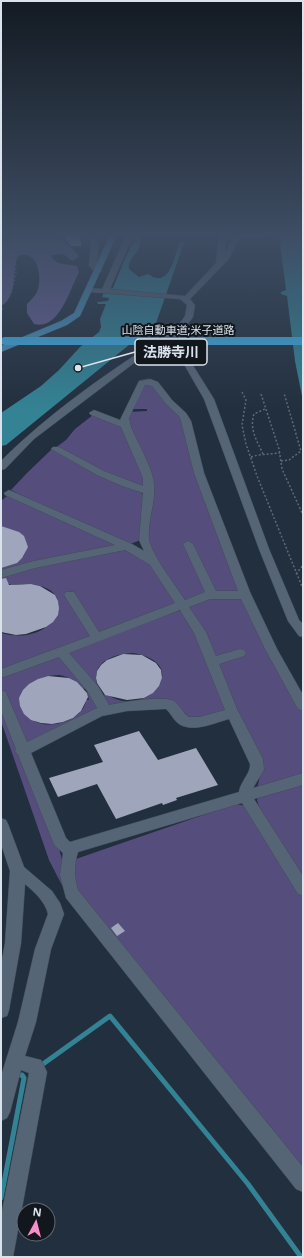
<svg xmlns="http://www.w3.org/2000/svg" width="304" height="1258" font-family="'Noto Sans','Noto Sans JP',sans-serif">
<rect width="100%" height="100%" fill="#222f3e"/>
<!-- green -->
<g fill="#554e7c" fill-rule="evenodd">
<polygon points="152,384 182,417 239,590 237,592 208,591 184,601 147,545 150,502 126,416 129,412 147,411 147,409 132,409 142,385"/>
<polygon points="93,415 125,427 144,472 145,487 135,486 55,448 66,440 75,429"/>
<polygon points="52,449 137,490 144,495 141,540 127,545 53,512 11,490 27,473"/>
<polygon points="8,495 120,546 1,573 1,501"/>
<path d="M123 549 154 567 178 603 92 635 1 672V633C63 650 87 574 11 585L10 584 1 586V575Z"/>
<polygon points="208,597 244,598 303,709 303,775 257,789 262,767 236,715 217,665 217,657 215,656 188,606"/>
<path d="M178 611H181L198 633 227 710 194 721 178 707H109L66 652ZM133 653C195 663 145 722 107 694L103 696 95 685H97C91 661 114 654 133 653Z"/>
<path d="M59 655 79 675 96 704V709L26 744 1 691V677ZM59 675C69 677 77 680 83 689L86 688 89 700H86C85 710 77 716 69 720 19 742 0 677 59 675Z"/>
<polygon points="1,703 19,757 59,849 63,863 68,897 49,860 1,721"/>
<polygon points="303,781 303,879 259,807 257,800 258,797"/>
<polygon points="235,804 246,806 303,897 303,1179 74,896 73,860"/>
</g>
<!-- forest -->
<path fill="#676094" d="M1 235H56L66 242 79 256 73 261 63 254 52 255 51 257 58 263 77 266 79 272C70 289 59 331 34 324L27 313V304C30 301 35 296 37 292 43 278 38 248 18 256 11 271 18 297 1 306Z"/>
<!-- water -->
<g fill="#338395">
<path d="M137 235H142C140 240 140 244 139 248 135 256 128 260 129 269L139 277 148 274C151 275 153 278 157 278 172 280 175 252 180 242L184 243 156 323 6 445 1 446V413L41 386 59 370 80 347 99 332 101 327 100 319 106 304H98L97 302 108 301 109 298 102 297 105 290 113 288 124 261Z"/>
<polygon points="279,235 303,235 303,401 295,361 287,296 281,294 281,292 286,290"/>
</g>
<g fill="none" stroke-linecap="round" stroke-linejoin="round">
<!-- stream -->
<g stroke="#338395" stroke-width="5">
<polyline points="43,1064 110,1016 248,1184 301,1257"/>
<polyline points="1,1198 24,1078 22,1075 18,1075"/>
</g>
</g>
<!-- building -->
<g fill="#9fa6bc">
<polygon points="62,235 78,235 81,240 81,246 71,246"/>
<polygon points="1,526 19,532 24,536 28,547 22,558 17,563 1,568"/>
<polygon points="6,578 9,585 31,584 40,586 55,595 58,601 59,608 58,615 53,622 46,627 26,634 16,635 1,632 1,579"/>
<polygon points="123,654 142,655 156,663 161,670 162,678 159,686 153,693 144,698 127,700 105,695 97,683 96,678 97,671 101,665 107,660"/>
<polygon points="48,676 69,678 77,682 87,693 88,697 81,711 73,718 63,722 52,724 41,723 31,720 24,714 20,706 19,698 23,690 29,684 38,679"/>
<polygon points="139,731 158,760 196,748 218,785 176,798 177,800 163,805 162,803 116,819 97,784 58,797 49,778 103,762 94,745"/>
<polygon points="118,923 125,931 117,936 111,928"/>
</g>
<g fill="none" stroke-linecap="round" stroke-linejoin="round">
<!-- minor casing -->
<g stroke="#414c59" stroke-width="1">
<g id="minor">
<polygon points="88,235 95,235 99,241 97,265 102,270 101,272 95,272 89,266 91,241"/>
<path d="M126 235H133L110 289 185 296 216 263 219 235H226L225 253 234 237 261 235 263 237C257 241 247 237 239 239L229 259 190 299 195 305 193 317 181 333 189 359 214 399 269 549 299 620 303 624V637L299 636 288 621 259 549 204 399 181 359 173 333 185 316 187 305 180 299 89 292 85 290 89 288 102 289Z"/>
<path d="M166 335H172L173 337 134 363 34 439 5 469 1 470V461C49 413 108 372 166 335Z"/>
<path d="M150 379 158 382 172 400 186 413 191 421 204 473 250 592 277 649 303 695V711L298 709 265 649 241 599H210L189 607 206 632 216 656 240 649 244 650 246 653 244 656 219 664 237 709 263 759 264 770 253 788 303 773V785L254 799 303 876V896L298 894 242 803 78 852C74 865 74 877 78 890L303 1167V1192L296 1189 66 898 60 875 63 853 55 846 53 842 18 755 15 751 16 749 1 711V690L6 692 7 695 27 742 97 708 88 692 59 657 1 678V669L90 636 64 595 66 592H74L99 632 175 603 150 565 125 550 35 568 1 578V570L34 561 115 545 5 495 4 493 9 490 132 544 144 551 139 540 143 493 122 486 97 475 51 449 53 447H59L104 471 143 486V478L121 427 91 415 89 413 94 410 120 420 139 381ZM145 385 152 386 166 404 179 416 181 421 194 473 238 591H216L193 544 188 541 183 544 205 592 185 600C176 586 151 554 149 539 147 519 158 498 153 478 150 464 137 441 131 427L129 418ZM180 610 194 633 225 710 200 717H189C183 713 180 705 174 701 163 695 122 702 109 705L98 686 69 653ZM166 709C171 713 173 720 179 724 193 733 214 723 229 719L250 764C251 773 240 782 239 792L70 842 66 838 31 753 102 716 127 711Z"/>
<path d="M1 818 6 820 8 824 24 867 52 891 60 903 64 914 51 949 36 1022 25 1056 41 1060 47 1072 13 1257H1V1216L29 1073 21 1070 10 1112 7 1118 1 1121V1076L18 1022 35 949 48 914C45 901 34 892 25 884L21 943 9 1010 7 1016 1 1018V965L5 943 10 871 1 844Z"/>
</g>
</g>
<!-- major casing -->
<g stroke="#414c59" stroke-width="1">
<polygon id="major" points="110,235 117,235 80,316 67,325 1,352 1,346 61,321 74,313"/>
</g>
<!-- path -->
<g stroke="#5e6a77" stroke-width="1.5" stroke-dasharray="2 2" stroke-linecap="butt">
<polyline points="11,293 16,272 14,255 17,240 13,235"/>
<polyline points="1,309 5,308"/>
<polyline points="242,392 246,400 242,425 246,444 257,476 303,589"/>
<polyline points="261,394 279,449 282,469 303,515"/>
<path d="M263 454C257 441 249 429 254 414L265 409"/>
<polyline points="251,457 258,455 280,453"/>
<polyline points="281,461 289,460 301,451 284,393"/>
<polyline points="296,574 303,565"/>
</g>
<!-- minor -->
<use href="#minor" fill="#566576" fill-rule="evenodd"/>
<!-- major -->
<use href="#major" fill="#4894bc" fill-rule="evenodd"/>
<!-- highway-bridge casing -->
<g stroke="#414c59" stroke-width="8" stroke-linecap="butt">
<polyline id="highway-bridge" points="5,341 303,341"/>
</g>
<!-- highway-bridge -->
<use href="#highway-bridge" stroke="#3fb3ea" stroke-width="8"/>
</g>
<!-- sky -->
<linearGradient id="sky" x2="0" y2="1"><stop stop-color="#131a22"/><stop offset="0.57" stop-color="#3e4d63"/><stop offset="1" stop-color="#3e4d63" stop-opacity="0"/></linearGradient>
<rect width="304" height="411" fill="url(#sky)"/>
<g text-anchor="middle" stroke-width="4" stroke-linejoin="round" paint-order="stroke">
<!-- far-street labels -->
<g font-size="11" fill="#dae2ec" stroke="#11171d">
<text x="178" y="334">山陰自動車道;米子道路</text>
</g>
</g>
<!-- callouts -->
<path fill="none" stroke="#dae2ec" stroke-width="1.5" d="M78 368L135 352"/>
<circle fill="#dae2ec" stroke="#11171d" stroke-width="1.5" cx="78" cy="368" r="4"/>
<rect fill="#11171d" stroke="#dae2ec" stroke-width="1.5" x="135" y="339" width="72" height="26" rx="4"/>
<g font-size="14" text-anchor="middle" font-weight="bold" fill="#dae2ec">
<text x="171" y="357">法勝寺川</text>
</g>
<!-- border -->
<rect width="304" height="1258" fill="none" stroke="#dae2ec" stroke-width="4"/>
<!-- north arrow -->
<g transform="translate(36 1222) rotate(7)"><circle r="19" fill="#11171d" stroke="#616870"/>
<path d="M0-3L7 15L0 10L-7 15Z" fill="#f98fca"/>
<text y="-6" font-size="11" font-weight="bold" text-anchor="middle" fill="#dae2ec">N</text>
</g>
</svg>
